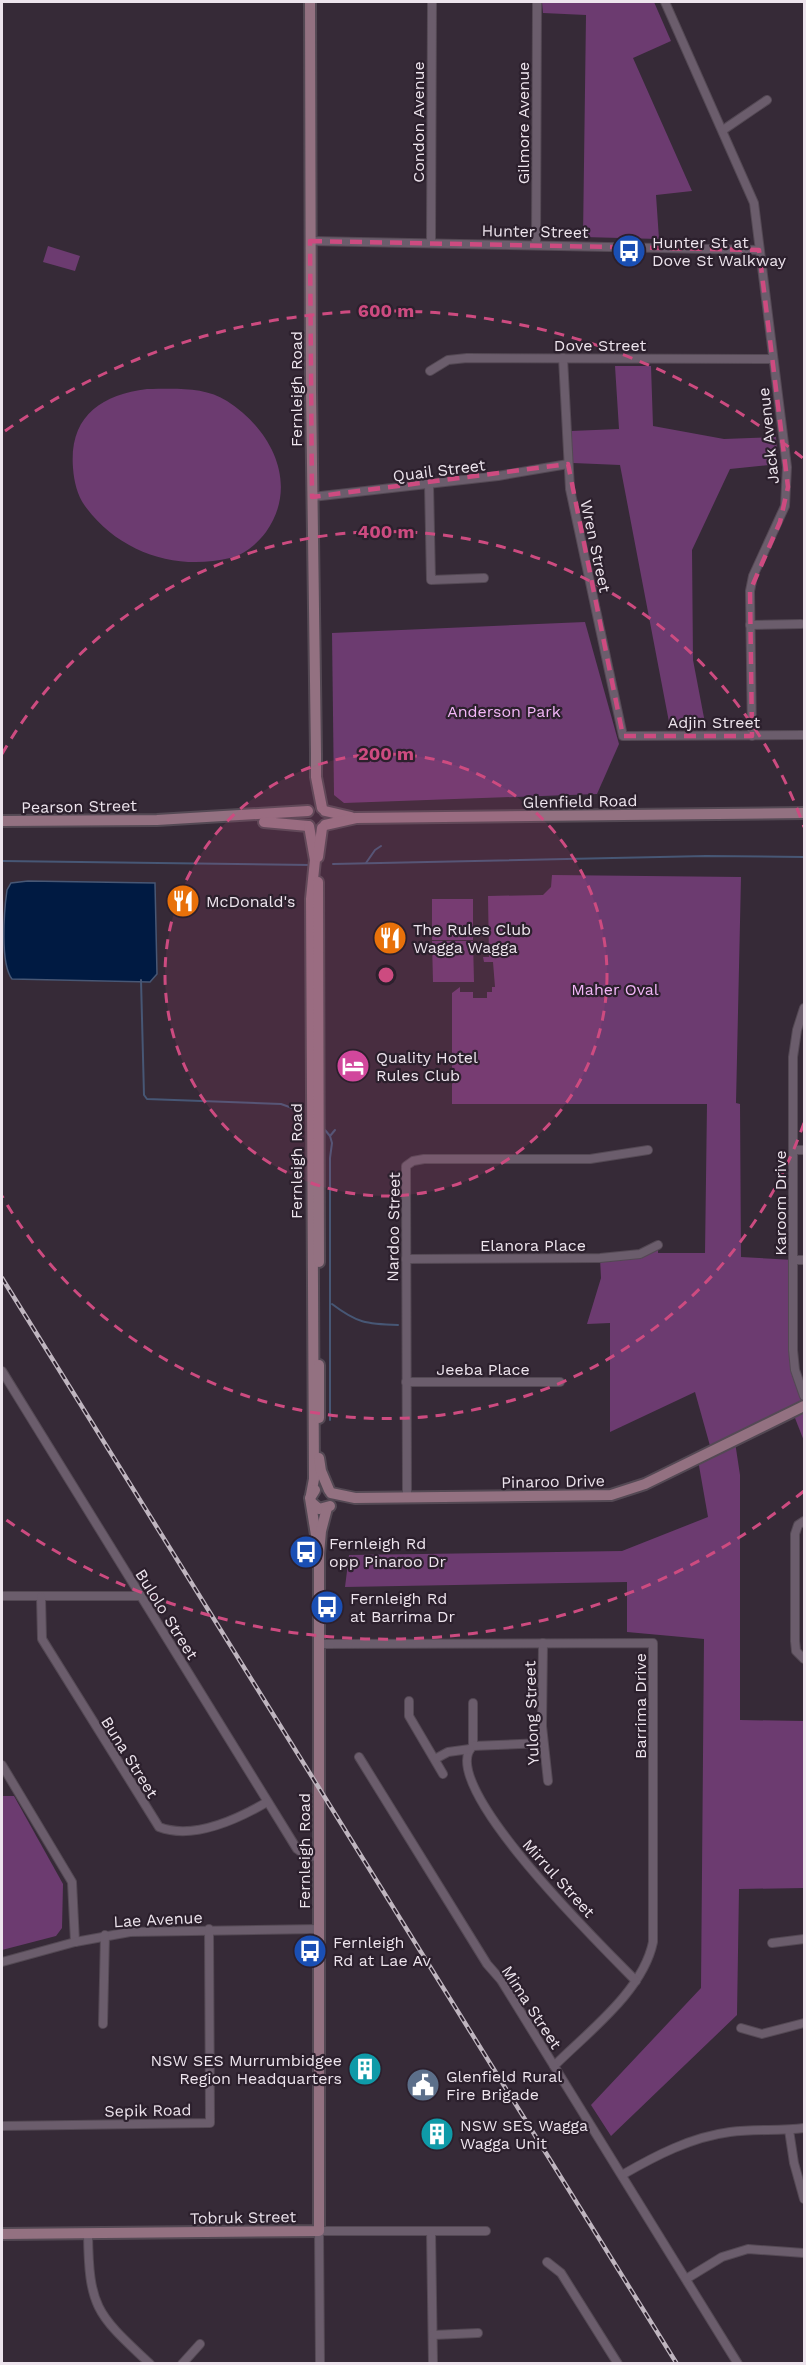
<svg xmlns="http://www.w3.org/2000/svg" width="806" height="2365" font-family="'Work Sans',sans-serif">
<rect width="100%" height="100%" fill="#362a37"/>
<!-- green -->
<g fill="#6c3b70">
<polygon points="542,2 654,2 671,41 633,58 692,191 656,195 659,239 583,237 586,15 543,13"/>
<polygon points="48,246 80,256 75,271 43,262"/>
<polygon points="615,366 651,366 653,426 724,439 776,437 778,464 730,469 692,550 693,660 705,723 669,722 620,465 573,463 571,431 619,429"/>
<path d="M147 389C172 389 204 386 227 401 271 429 300 484 266 532 258 543 244 555 230 558 177 571 119 553 85 506 77 495 74 481 73 468 69 417 100 395 147 389Z"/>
<polygon points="585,622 619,744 597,794 344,803 334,795 332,633"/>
<polygon points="552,875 741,877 736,1103 740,1104 741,1257 794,1260 793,1360 804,1396 804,1406 735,1442 740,1475 740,1720 804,1721 804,1888 739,1889 737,2015 611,2136 591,2105 701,1988 704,1639 627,1632 627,1582 345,1587 349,1555 622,1551 708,1517 698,1460 712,1453 695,1392 610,1432 610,1323 587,1324 601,1278 600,1258 640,1254 658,1245 658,1253 705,1253 707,1104 452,1104 452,993 460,987 460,992 473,992 473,998 487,998 487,992 492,992 492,987 495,987 493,962 484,962 483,957 489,957 488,896 543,895 551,887"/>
<rect x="432" y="899" width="41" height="41"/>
<polygon points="432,941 473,941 474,982 433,982"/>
<polygon points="804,1407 804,1441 793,1413"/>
<polygon points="2,1796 14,1796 63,1884 62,1928 56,1936 2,1950"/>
</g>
<!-- water -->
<path fill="#001a42" stroke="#475775" stroke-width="1.5" d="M28 881 155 883 157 974 150 982 12 979C0 964 4 911 7 890L11 883Z"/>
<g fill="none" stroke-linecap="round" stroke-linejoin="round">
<!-- stream -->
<g stroke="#475775" stroke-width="2">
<polyline points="2,861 310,865"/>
<polyline points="366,863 375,850 381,846"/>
<polyline points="333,864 706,856 804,857"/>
<polyline points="141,980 144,1095 147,1099 281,1104 295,1109"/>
<polyline points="325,1130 330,1136 335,1130"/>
<path d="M332 1304C357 1323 366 1324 398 1325"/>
<polyline points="330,1420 330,1158 332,1143 330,1136"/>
</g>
<!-- street casing -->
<g stroke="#544954" stroke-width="10">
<g id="street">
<polyline points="665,2 754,203 787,467 785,506 753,576 750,591 752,736"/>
<polyline points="723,130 767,100"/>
<polyline points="310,241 759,250"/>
<polyline points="431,243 432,2"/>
<polyline points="536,245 537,2"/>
<polyline points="563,358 570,489 623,736 804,735"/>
<polyline points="430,371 448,360 467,358 773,359"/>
<polyline points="429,485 431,580 484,578"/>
<polyline points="312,497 498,476 568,464"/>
<polyline points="750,625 801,624"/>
<polyline points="804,1008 797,1030 793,1057 793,1350 795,1370 804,1396"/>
<polyline points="793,1150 804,1150"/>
<polyline points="406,1259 600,1258 640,1254 658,1245"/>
<polyline points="794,1260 804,1260"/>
<polyline points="2,1371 297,1849 307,1856 319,1857"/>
<polyline points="406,1382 560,1382"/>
<polyline points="407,1497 406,1166 413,1161 424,1159 590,1159 648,1150"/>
<polyline points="804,1521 798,1525 795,1534 795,1641 796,1651 804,1659"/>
<polyline points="2,1596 140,1596"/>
<path d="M41 1597 42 1639 159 1827C193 1840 238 1819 267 1802"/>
<polyline points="543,1643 542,1726 548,1781"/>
<path d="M320 1644 653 1643V1942C643 1991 588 2032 554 2066"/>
<polyline points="409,1701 409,1716 443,1774"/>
<polyline points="473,1703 473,1746"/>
<path d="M543 1743 473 1746C432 1782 610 1954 636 1981"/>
<polyline points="359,1757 487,1964 501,1980 738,2364"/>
<polyline points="435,1759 448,1752 470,1749"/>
<polyline points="2,1765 72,1882 75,1942"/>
<polyline points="772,1943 804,1939"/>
<polyline points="2,1962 75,1942 130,1932 319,1929"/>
<polyline points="103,2024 105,1935"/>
<polyline points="741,2028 762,2034 804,2023"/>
<polyline points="2,2126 210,2123 209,1929"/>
<polyline points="789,2130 794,2163 804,2199"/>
<path d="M622 2175C655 2156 691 2137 730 2132 755 2129 780 2131 804 2128"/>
<polyline points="431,2231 433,2364"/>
<path d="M88 2234C89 2309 97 2314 150 2364"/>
<polyline points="547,2262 561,2273 618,2364"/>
<polyline points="686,2279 722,2257 748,2249 804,2253"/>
<polyline points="433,2335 478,2333"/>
<polyline points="182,2364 200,2344"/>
<polyline points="320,2364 319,2231 486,2231"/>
</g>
</g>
<!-- secondary casing -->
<g stroke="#544954" stroke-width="14">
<g id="secondary">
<polyline points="310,2 311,391 316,753 316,777 322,808"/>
<polyline points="325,811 351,817"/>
<polyline points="2,821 157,820 308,811"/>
<polyline points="264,822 308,826"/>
<polyline points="325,825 356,818 804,813"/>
<polyline points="309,826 315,860 311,899 314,1479 311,1495"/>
<polyline points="318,857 322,828"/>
<polyline points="318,882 319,1262"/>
<polyline points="319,1365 319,1418"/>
<polyline points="319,1458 321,1471 329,1490"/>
<polyline points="315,1490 310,1498 316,1535"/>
<polyline points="331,1493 355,1498 611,1495 645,1484 804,1406"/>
<polyline points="311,1502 319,1509 330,1506"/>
<polyline points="2,2234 319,2231 319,1554 321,1531 327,1508"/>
</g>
</g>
<!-- street -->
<use href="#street" stroke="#6b5d6c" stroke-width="8"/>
<!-- secondary -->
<use href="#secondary" stroke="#937181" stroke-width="10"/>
<!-- rail casing -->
<g stroke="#bfb5bf" stroke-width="4.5">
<polyline id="rail" points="2,1278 677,2364"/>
</g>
<!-- rail -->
<use href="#rail" stroke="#2c202d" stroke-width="2" stroke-dasharray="7" stroke-linecap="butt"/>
</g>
<!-- marked area -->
<path fill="none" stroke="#cd4b80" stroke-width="4.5" stroke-dasharray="12 8" stroke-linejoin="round" d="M310 241 759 250 788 487 780 522 750 591 752 736H623L568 464 312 497Z"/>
<!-- distance rings -->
<circle cx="386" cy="975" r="221" fill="#cd4b80" fill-opacity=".12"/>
<g fill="none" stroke="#cd4b80" stroke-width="3" stroke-dasharray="10 8">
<circle cx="386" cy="975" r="221"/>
<path d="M804 1123A443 443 0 0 1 2 1196M2 754A443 443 0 0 1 804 827"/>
<path d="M804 1491A664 664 0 0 1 5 1519M5 431A664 664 0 0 1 804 459"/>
</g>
<!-- icons -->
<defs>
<g id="bus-disc" transform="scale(1.725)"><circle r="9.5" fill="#1a4fb4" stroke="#2c202d"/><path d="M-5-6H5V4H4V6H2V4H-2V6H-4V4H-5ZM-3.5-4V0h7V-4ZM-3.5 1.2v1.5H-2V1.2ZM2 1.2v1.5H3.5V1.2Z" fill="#fff"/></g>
<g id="restaurant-disc" transform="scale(1.725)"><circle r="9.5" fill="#e8710a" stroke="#2c202d"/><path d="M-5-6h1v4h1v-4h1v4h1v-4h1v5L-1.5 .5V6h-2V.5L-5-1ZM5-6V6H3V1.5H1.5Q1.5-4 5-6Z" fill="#fff"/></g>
<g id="hotel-disc" transform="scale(1.725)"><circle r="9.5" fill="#d1479c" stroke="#2c202d"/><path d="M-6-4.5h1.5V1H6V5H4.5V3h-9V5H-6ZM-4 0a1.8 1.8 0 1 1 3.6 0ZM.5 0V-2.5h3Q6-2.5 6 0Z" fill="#fff"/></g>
<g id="building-disc" transform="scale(1.725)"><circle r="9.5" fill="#0f9aa8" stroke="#2c202d"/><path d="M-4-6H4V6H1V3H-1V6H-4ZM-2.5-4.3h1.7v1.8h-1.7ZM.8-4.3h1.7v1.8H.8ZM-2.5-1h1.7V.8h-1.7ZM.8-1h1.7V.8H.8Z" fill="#fff"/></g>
<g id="civic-disc" transform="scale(1.725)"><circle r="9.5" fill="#5c6f8a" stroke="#2c202d"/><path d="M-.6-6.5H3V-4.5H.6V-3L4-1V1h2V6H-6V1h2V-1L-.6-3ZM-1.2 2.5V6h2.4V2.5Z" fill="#fff"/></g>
</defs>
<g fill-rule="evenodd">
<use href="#bus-disc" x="629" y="251"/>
<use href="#restaurant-disc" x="183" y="901"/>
<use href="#restaurant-disc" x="390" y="938"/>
<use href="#hotel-disc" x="353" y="1066"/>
<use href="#bus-disc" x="306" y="1552"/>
<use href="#bus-disc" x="327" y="1607"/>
<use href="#bus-disc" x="310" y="1951"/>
<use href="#building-disc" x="365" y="2069"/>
<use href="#civic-disc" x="423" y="2085"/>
<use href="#building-disc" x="437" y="2134"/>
</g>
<g text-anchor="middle" stroke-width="4.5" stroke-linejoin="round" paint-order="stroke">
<!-- street labels -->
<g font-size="16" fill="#ede4ed" stroke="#2c202d">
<text transform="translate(418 122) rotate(-90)" y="6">Condon Avenue</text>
<text transform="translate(523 123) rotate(-90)" y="6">Gilmore Avenue</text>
<text transform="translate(535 231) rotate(1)" y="6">Hunter Street</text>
<text x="600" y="351">Dove Street</text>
<text transform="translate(296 389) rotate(-90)" y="6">Fernleigh Road</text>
<text transform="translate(768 436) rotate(-96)" y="6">Jack Avenue</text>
<text transform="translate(439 470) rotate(-7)" y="6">Quail Street</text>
<text transform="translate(596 546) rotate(78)" y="6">Wren Street</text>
<text x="714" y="728">Adjin Street</text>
<text transform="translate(580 801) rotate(-1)" y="6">Glenfield Road</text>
<text transform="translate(79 806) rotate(-1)" y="6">Pearson Street</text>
<text transform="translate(296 1161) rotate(-90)" y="6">Fernleigh Road</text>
<text transform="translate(780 1203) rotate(-90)" y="6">Karoom Drive</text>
<text transform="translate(393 1227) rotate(-89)" y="6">Nardoo Street</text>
<text x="533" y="1251">Elanora Place</text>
<text x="483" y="1375">Jeeba Place</text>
<text transform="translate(553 1481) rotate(-1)" y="6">Pinaroo Drive</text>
<text transform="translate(167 1614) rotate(58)" y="6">Bulolo Street</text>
<text transform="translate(640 1706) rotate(-90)" y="6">Barrima Drive</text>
<text transform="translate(531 1713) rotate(-92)" y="6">Yulong Street</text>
<text transform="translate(130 1757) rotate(58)" y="6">Buna Street</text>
<text transform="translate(304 1851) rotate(-90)" y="6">Fernleigh Road</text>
<text transform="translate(559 1878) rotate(48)" y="6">Mirrul Street</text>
<text transform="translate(158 1919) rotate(-3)" y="6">Lae Avenue</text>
<text transform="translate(532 2007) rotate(57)" y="6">Mima Street</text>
<text transform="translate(148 2110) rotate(-1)" y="6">Sepik Road</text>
<text transform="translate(243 2217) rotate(-1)" y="6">Tobruk Street</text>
</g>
<!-- poi labels -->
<g font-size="16" fill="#ede4ed" stroke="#2c202d" text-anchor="start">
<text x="652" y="248">Hunter St at<tspan x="652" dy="18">Dove St Walkway</tspan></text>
<text x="206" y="907">McDonald's</text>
<text x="413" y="935">The Rules Club<tspan x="413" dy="18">Wagga Wagga</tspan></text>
<text x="376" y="1063">Quality Hotel<tspan x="376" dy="18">Rules Club</tspan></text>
<text x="329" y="1549">Fernleigh Rd<tspan x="329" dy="18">opp Pinaroo Dr</tspan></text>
<text x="350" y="1604">Fernleigh Rd<tspan x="350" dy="18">at Barrima Dr</tspan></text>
<text x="333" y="1948">Fernleigh<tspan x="333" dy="18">Rd at Lae Av</tspan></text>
<text x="342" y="2066" text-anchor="end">NSW SES Murrumbidgee<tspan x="342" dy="18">Region Headquarters</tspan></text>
<text x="446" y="2082">Glenfield Rural<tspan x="446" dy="18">Fire Brigade</tspan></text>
<text x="460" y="2131">NSW SES Wagga<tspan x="460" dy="18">Wagga Unit</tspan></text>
</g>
<!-- park labels -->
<g font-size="16" fill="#f3b7f8" stroke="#2c202d">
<text x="504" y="717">Anderson Park</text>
<text x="615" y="995">Maher Oval</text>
</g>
</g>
<circle cx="386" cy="975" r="9" fill="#cd4b80" stroke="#2c202d" stroke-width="3"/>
<g font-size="18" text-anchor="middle" font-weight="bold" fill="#cd4b80" stroke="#2c202d" stroke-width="4.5" stroke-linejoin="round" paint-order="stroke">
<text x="386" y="317">600 m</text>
<text x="386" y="538">400 m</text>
<text x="386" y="760">200 m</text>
</g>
<!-- border -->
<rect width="806" height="2365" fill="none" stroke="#ede4ed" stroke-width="6"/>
</svg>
